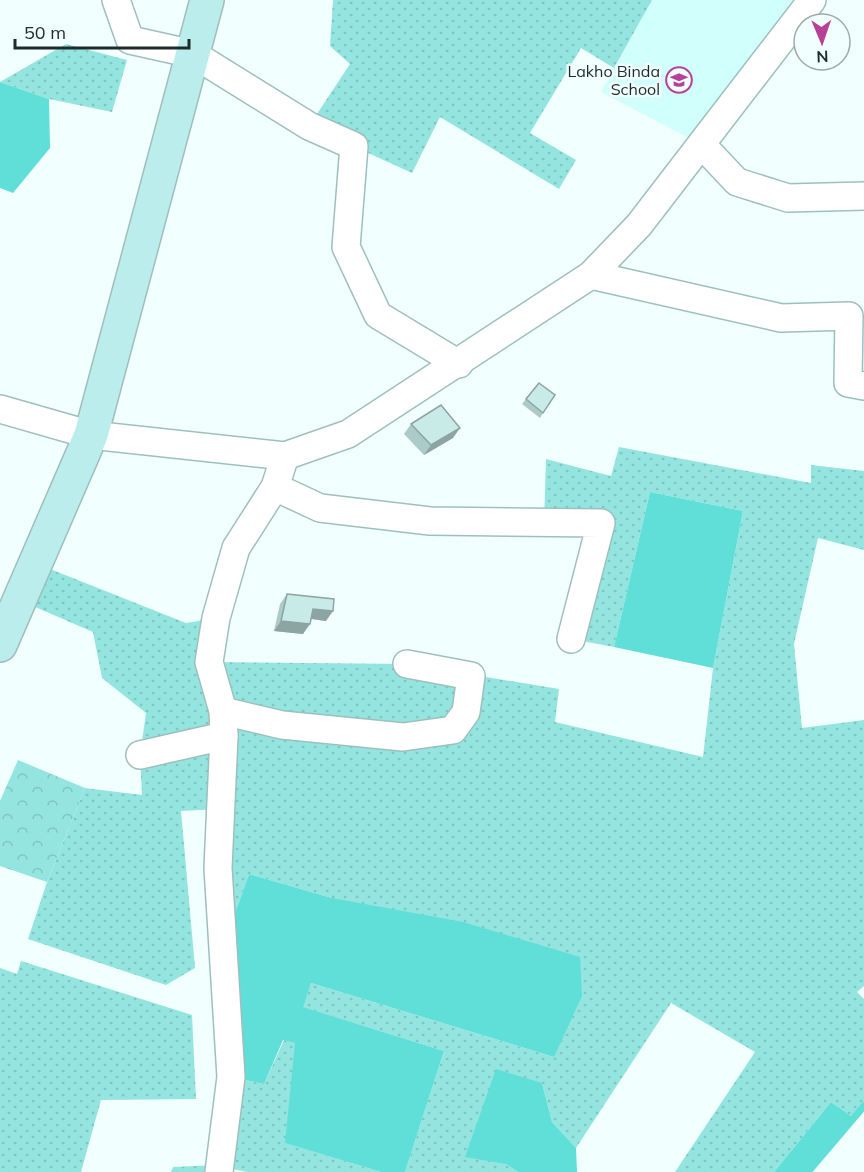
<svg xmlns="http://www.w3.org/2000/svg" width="864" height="1172" font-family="Mulish,sans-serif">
<defs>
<pattern id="grass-dots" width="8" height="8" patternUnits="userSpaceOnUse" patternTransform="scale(1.5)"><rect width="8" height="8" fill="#94e5df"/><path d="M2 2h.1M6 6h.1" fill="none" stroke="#7fc5c0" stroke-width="1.8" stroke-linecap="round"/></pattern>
<pattern id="forest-crowns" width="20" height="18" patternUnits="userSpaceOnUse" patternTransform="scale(1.5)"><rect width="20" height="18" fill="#94e5df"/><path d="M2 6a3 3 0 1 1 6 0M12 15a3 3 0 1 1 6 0" fill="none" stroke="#7fc5c0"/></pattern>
</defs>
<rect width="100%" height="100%" fill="#f1fffe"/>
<!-- built -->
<polygon fill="#d1fffb" points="652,0 812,0 702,145 601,92"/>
<!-- grass -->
<g fill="url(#grass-dots)">
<polygon points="333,0 652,0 614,68 581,48 530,133 576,160 559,189 440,117 412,173 309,126 350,64 330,46"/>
<polygon points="66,44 127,60 112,112 49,99 0,82"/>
<polygon points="619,447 811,483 811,465 864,471 864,550 818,538 794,644 802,728 864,720 864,986 857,992 864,999 864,1106 854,1118 831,1102 774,1172 675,1172 755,1052 671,1003 576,1148 552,1122 542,1083 506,1164 518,1172 405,1172 444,1051 302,1007 311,983 554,1057 332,898 249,874 221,953 221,809 181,811 195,968 166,985 28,939 47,882 85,788 142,795 140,755 146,713 102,678 93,632 19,600 35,563 186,623 216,618 209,662 407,664 559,689 555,722 703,757 713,668 743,511 650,492 614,647 571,639 601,524 544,524 546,459 611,476"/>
<polygon points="21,961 192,1015 196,1099 101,1100 81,1172 0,1172 0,968 17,974"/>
<polygon points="284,1040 296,1043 286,1143 381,1172 247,1172 219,1166 219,1172 171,1172 173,1167 219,1165 231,1077 264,1084"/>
</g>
<!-- forest -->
<polygon fill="url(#forest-crowns)" points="18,760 85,788 47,882 0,866 0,801"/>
<!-- water -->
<g fill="#5fdfd8">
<polygon points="0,82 49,99 50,148 13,193 0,188"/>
<polygon points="650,492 743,511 713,668 614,647"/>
<polygon points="249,874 332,898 463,922 580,957 582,996 554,1057 311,983 303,1007 444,1051 405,1172 381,1172 285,1143 295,1043 283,1040 264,1084 231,1077 221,953"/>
<polygon points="496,1069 542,1083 552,1122 576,1148 577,1172 518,1172 506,1164 465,1157"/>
<polygon points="831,1102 854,1118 808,1172 774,1172"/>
</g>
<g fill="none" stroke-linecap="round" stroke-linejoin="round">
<!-- stream -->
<polyline stroke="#5fdfd8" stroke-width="7" points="808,1172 864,1106"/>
<!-- minor casing -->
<g stroke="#9ec0bd" stroke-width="30">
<g id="minor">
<polyline points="116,0 130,40 193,54 309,126 354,146 346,247 378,315 459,364"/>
<polyline points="702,145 737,182 788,198 864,196"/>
<polyline points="591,275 781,318 849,316 848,383 864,386"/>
<polyline points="0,409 91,435 285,456 348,434 591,275 639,225 812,0"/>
<polyline points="275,487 320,508 430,521 601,523 571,639"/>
<polyline points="223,711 282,725 403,737 453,730 466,712 471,676 407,664"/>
<polyline points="140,755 224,736"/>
<polyline points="219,1172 231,1077 218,868 224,736 223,711 209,662 216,618 236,548 275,487 285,456"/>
</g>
</g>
<!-- secondary casing -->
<g stroke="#9ec0bd" stroke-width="36">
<polyline id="secondary" points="0,645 91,435 207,0"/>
</g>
<!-- minor -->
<use href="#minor" stroke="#fff" stroke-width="27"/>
<!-- secondary -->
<use href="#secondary" stroke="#baedeb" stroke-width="33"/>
</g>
<!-- wall -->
<g fill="#accac8">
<polygon points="526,399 543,413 540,418 522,404"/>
<polygon points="411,424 453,438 424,455 404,434"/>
<polygon points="287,594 326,621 311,619 303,634 274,631 280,604"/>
</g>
<!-- shaded-wall -->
<g fill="#8ca4a2">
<polygon points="460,428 453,438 424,455 431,445"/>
<polygon points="313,609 333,611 326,621 306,618"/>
<polygon points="281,621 310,624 303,634 274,631"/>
</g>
<!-- building -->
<g fill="#c8ebe8" stroke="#8ca4a2" stroke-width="1.5">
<polygon points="539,383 555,395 543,413 526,399"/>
<polygon points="441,405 460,428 431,445 411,424"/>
<polygon points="287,594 334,599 333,611 313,609 310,624 281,621"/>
</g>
<!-- icons -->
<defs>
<g id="school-ring" transform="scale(1.35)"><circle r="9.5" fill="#f1fffe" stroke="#b74197" stroke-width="1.5"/><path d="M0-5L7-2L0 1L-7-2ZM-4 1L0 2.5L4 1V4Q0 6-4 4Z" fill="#b74197"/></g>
</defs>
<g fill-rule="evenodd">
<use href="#school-ring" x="679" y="80"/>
</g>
<g text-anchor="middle" stroke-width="5" stroke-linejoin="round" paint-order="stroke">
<!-- poi labels -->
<g font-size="16" fill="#1e2b2a" stroke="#f1fffe" text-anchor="end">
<text x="660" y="77">Lakho Binda<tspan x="660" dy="18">School</tspan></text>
</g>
</g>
<!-- north arrow -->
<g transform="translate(822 42) rotate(178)"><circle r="28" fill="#f1fffe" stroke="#9daaa9" stroke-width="1.5"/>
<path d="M0-4.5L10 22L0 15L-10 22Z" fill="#b74197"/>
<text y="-9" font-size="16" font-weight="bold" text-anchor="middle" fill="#1e2b2a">N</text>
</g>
<!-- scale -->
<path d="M15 39v9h174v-9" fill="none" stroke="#1e2b2a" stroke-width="3"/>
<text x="24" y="39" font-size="18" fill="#1e2b2a" stroke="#f1fffe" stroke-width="4.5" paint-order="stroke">50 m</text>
</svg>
